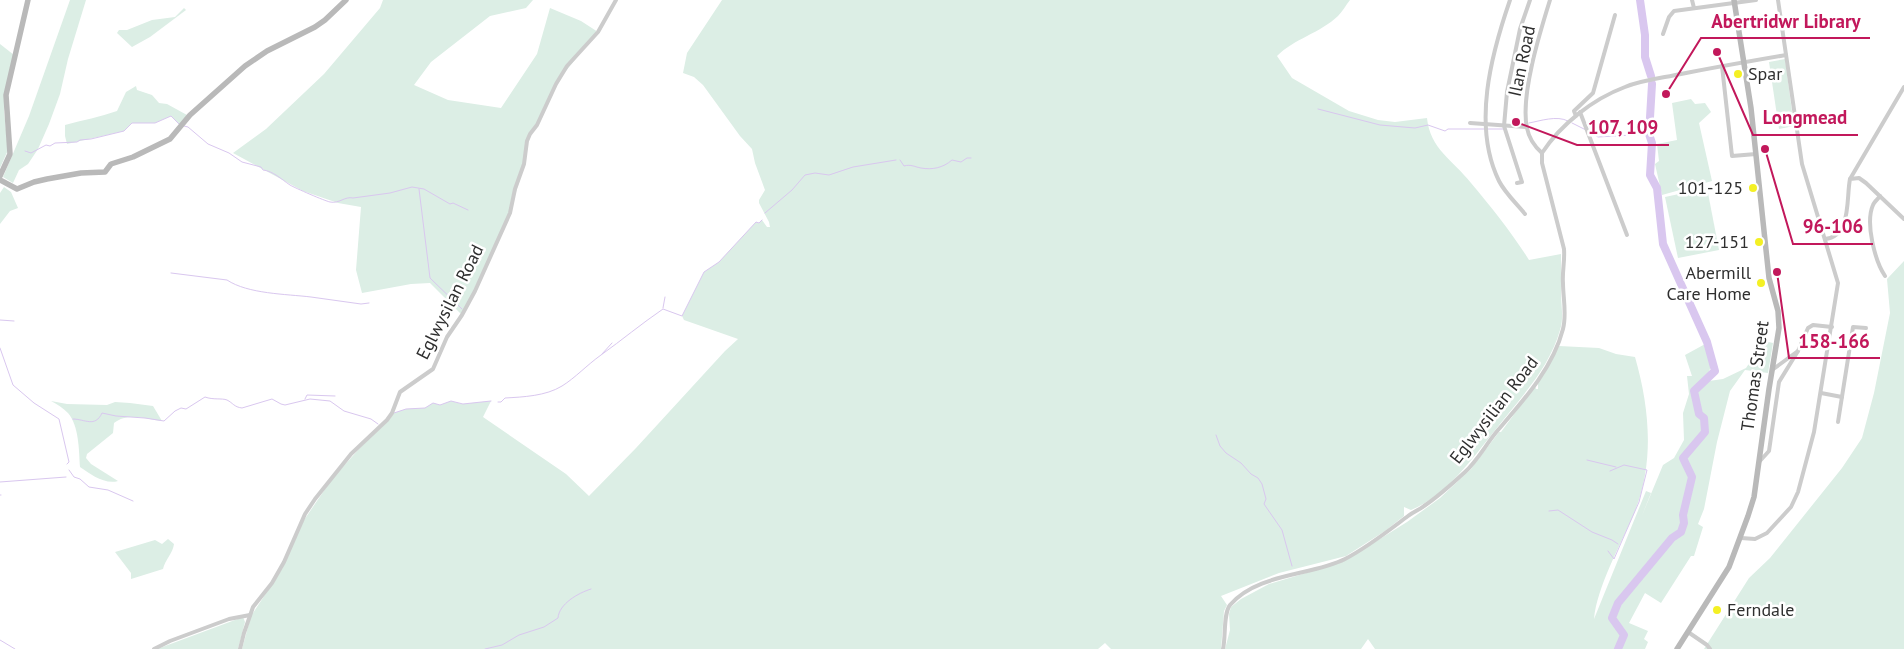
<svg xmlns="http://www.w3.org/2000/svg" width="1904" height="649" font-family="'PT Sans',sans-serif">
<rect width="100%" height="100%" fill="#fff"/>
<!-- green -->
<g fill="#dceee5">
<polygon points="70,0 86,0 68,59 60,94 49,124 38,149 28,164 19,170 13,183 3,177 29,116"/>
<polygon points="383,0 533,0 526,8 490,16 431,62 414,85 448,100 501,108 537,54 550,8 581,21 598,32 560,78 527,141 524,164 510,213 462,315 430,283 411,284 362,293 356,270 361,207 338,203 303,191 233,153 266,129 324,74 380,8"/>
<path d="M722 0H1350C1346 5 1342 12 1338 16 1320 33 1294 39 1277 56L1292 78 1349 111 1378 120 1395 122 1427 118C1430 149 1453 160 1471 183 1492 208 1512 233 1529 260L1561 254C1561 267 1561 280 1561 292 1561 305 1564 318 1560 330 1549 369 1520 398 1496 429 1472 459 1447 495 1411 510L1404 507V516L1385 531 1346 556 1279 573 1221 596 1227 605 1224 611 1221 649H1111L1105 643 1098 649H242L251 616 282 569 302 523 332 479 359 449 389 420 394 413 406 409 425 408 433 403 440 405 451 401 462 404 491 401 483 417 566 474 589 496 636 448 725 351 738 339 684 320 682 316 704 272 719 262 756 222 759 223 762 220 767 227H770L769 222 759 203V200L765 190 755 163 752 149 740 136 703 85 694 77 683 73 687 53Z"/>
<polygon points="184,8 186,10 150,37 132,47 117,33 119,30 127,30 152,20 175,17"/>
<polygon points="0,44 14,55 4,111 8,150 0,168"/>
<polygon points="1785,59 1794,126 1779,129 1769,62"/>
<path d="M136 86 137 90 152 95 159 103 167 104 187 115 180 125 171 116 155 123H132L124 131 67 144 65 136V125C83 120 100 117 117 111L126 92Z"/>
<polygon points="1691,99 1695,104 1705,103 1711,112 1699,123 1712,181 1662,195 1655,164 1659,161 1657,144 1677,140 1672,103"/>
<polygon points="4,187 11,192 18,208 10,211 0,224 0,193"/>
<polygon points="1707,188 1719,250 1678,258 1665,197"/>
<polygon points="1904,261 1904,649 1704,649 1749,578 1770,558 1842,468 1862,438 1874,393 1890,313 1887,279"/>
<path d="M1764 341 1773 343 1768 373 1745 370 1730 391 1717 442 1704 509 1698 524 1703 527 1694 556H1691L1661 603 1645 593 1629 623 1648 631 1644 639 1648 642 1645 649H1375L1368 639 1361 649H1225L1230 630 1229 614 1231 607 1241 599 1269 584 1333 565 1351 557 1407 522 1440 498 1471 469 1499 432H1501L1535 386 1536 389H1538V383L1559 346 1599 348 1616 354 1635 357C1650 409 1655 465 1633 516 1620 546 1597 587 1594 619L1646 491 1651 493 1641 518 1663 465 1674 458 1684 440 1683 413 1689 394 1687 376H1692L1685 355 1707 343C1711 357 1714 372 1702 382L1723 379 1746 368Z"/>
<path d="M51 401 67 404 107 405 115 402 130 403 153 406 162 421C145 419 128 412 114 423L113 433 87 454 86 458 91 464 118 481C105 485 90 474 80 467 79 450 79 426 68 413 63 408 57 404 51 401Z"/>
<path d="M168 539 174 544C173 553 165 560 163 569L131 579V573L115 552 155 540 162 544Z"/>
<polygon points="243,617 245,622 238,649 157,649"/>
</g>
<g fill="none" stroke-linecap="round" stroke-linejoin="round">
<!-- stream -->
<g stroke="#d9c7ef" stroke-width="1">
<polyline points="1318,109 1380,125 1415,128 1428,125 1445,131 1448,129 1503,129"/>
<path d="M1529 123C1540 121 1557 115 1568 121"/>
<polyline points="1572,123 1586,130"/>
<path d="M184 126 188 127 208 144 229 153 242 162 261 167 263 170C273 171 281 179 290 185 295 188 325 201 330 202 339 204 345 196 353 198L390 193 412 187 424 189 450 204 453 203 468 210"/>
<polyline points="1590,132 1598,137 1649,134"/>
<polyline points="25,151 31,153 46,145 50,146 55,143 77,142 80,140 91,139 124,131 132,123 155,123 171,116 179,124"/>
<path d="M900 160 904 166C911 164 915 167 921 168 932 170 943 168 952 160L961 162 967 158H971"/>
<polyline points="419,189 430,278 462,309"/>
<polyline points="765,213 792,190 805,175 815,173 829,175 853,167 896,160"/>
<path d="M171 273 227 280C248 294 286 294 311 297 328 299 344 302 361 304L369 303"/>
<polyline points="663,308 665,297"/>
<polyline points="0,320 14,321"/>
<polyline points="0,348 13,385 34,403 59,419 69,462 67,464"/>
<polyline points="602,354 612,343"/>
<polyline points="305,399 307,395 335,396"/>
<path d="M498 402H501L505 398C523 397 546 396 562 386 575 378 587 365 601 355 622 340 641 324 663 309L682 316 704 272 719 262 756 222 759 223 762 220"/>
<polyline points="394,413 406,409 425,408 433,403 440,405 451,401 463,404 491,401"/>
<path d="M73 419C85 419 95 428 102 413L116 416 145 418 164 421 175 411 181 408 186 409 205 397C213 400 222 398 227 400 233 403 234 407 242 408L272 399 281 404 285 405 310 399 330 401 344 411 371 419 378 424"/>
<polyline points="1216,435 1220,446 1226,453 1241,463 1251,474 1258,478 1262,484 1266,499 1264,504 1282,530 1292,566"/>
<polyline points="1587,460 1616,467"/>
<polyline points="69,470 74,477 80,479 89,487 108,490 133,501"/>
<polyline points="0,482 66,477"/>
<polyline points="0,495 1,495"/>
<polyline points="1549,511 1558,510 1592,532 1612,540 1618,544"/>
<polyline points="1608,551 1614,559 1639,502 1647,470 1624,465 1610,471"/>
<polyline points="0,640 15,649"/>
<path d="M485 649 502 645 519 635 544 627 558 618C559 604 578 593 591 589"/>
</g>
<!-- river -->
<g stroke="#d9c7ef" stroke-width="8">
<polyline points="1640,0 1645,35 1645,57 1651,76"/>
<polyline points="1618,649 1624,635 1612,618 1618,603 1672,538 1681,532 1684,523 1683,515 1692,477 1683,458 1705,432 1704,418 1699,414 1694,391 1715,371 1707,342 1663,244 1657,188 1650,175 1652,143 1649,134 1652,84"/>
</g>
<!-- street -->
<g stroke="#ccc" stroke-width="4">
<path d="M1510 0C1491 55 1472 126 1499 181 1505 193 1517 204 1525 214"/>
<polyline points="1692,0 1694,8"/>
<polyline points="1663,34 1669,17 1674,11 1756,0"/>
<polyline points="1722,66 1732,156 1756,154"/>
<polyline points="1580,112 1627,235"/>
<polyline points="1576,116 1574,111 1593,93 1615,15"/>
<polyline points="1470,123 1526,127"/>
<path d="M1542 153C1561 124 1593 99 1625 87 1642 80 1662 78 1681 74 1716 67 1751 61 1786 55"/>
<path d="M1542 153C1534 146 1529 139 1527 128 1520 96 1540 32 1550 0"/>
<polyline points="1850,179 1904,87"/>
<polyline points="1517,183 1522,182 1504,126 1507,92 1520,29 1530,0"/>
<path d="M1880 196C1878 199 1874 202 1873 205 1865 223 1875 261 1885 276"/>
<path d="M1825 239C1852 236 1846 198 1850 179L1859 178 1866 183 1904 219"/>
<polyline points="1772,370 1798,351 1808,328 1813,325 1832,327"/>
<polyline points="1821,393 1842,397"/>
<polyline points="1838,422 1853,327 1866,328"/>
<polyline points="1759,462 1769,451 1779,382 1798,351"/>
<polyline points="1741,538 1755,539 1767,533 1791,507 1798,492 1814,432 1838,283 1802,164 1778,0"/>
<polyline points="1688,632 1707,645 1710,649"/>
<polyline points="154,649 170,641 229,619 250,615"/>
<polyline points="240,649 244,633 253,607 272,583 284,562 305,514 315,499 351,454 387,420 392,413 400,392 433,369 447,337 462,315 475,291 510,213 515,189 524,164 527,141 530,134 537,125 556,84 567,66 598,32 616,0"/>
<path d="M1223 649C1226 637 1223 614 1230 605 1257 573 1311 576 1345 559 1368 547 1388 531 1408 516 1413 512 1419 510 1424 506 1439 496 1452 484 1465 472 1478 460 1486 444 1498 430 1523 401 1553 368 1563 329 1567 314 1563 298 1563 283 1562 272 1565 261 1564 249L1542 163V153"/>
</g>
<!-- secondary -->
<g stroke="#b9b9b9" stroke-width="5.5">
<polyline points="0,176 10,154 6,95 28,0"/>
<polyline points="0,180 17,189 34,182 47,179 81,173 105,172 111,164 133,157 170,139 190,115 245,66 267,51 315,27 325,20 346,0"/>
<polyline points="1677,649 1729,567 1748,516 1754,497 1769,389 1779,328 1778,311 1769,278 1751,108 1734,0"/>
</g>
</g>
<!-- markers -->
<g fill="#f4f024" stroke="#fff" stroke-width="2">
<circle cx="1738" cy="74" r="5"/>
<circle cx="1753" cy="188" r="5"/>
<circle cx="1759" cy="242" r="5"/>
<circle cx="1761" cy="283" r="5"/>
<circle cx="1717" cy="610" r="5"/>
</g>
<g text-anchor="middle" stroke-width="5" stroke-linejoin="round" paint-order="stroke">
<!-- street labels -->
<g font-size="18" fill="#2f2f2f" stroke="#fff">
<text transform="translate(1522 61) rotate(-78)" y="6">Ilan Road</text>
<text transform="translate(450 302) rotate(-63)" y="6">Eglwysilan Road</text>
<text transform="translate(1755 376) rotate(-82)" y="6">Thomas Street</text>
<text transform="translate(1494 410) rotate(-52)" y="6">Eglwysilian Road</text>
</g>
<!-- poi labels -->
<g font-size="18" fill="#2f2f2f" stroke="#fff" text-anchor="end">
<text x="1748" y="80" text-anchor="start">Spar</text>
<text x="1743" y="194">101-125</text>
<text x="1749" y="248">127-151</text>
<text x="1751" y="279">Abermill<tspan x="1751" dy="21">Care Home</tspan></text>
<text x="1727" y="616" text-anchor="start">Ferndale</text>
</g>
</g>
<!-- callouts -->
<path fill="none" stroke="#c2185b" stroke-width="2" d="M1666 94L1701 38H1870M1717 52L1753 135H1858M1516 122L1577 145H1669M1765 149L1793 244H1873M1777 272L1789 358H1880"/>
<g fill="#c2185b" stroke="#fff" stroke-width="2">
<circle cx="1666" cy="94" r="5"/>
<circle cx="1717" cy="52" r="5"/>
<circle cx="1516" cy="122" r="5"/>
<circle cx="1765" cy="149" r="5"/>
<circle cx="1777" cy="272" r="5"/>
</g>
<g font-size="19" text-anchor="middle" font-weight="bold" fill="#c2185b" stroke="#fff" stroke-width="5" stroke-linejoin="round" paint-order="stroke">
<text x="1786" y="28">Abertridwr Library</text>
<text x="1805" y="124">Longmead</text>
<text x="1623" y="134">107, 109</text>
<text x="1833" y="233">96-106</text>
<text x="1834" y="348">158-166</text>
</g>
</svg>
